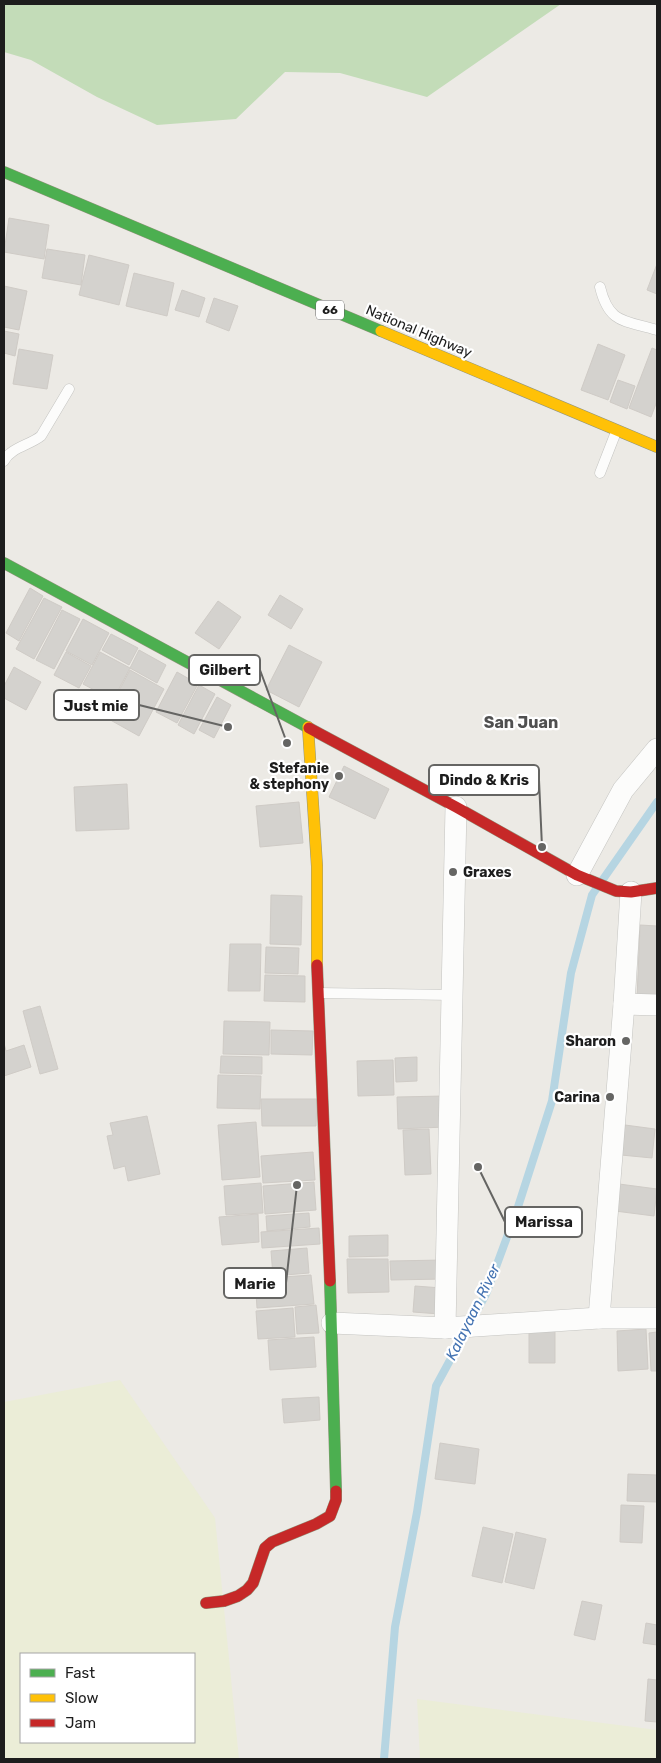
<svg xmlns="http://www.w3.org/2000/svg" width="661" height="1763" font-family="Rubik,sans-serif">
<rect width="100%" height="100%" fill="#eceae5"/>
<!-- farmland -->
<g fill="#ebedd7" fill-rule="evenodd">
<path d="M120 1380 215 1518 239 1759H4V1402ZM21 1654H194V1742H21Z"/>
<polygon points="417,1699 657,1730 657,1759 420,1759"/>
</g>
<!-- forest -->
<polygon fill="#c3dcb8" points="4,4 561,4 427,97 340,73 285,72 236,119 157,125 97,97 31,60 4,52"/>
<g fill="none" stroke-linecap="round" stroke-linejoin="round">
<!-- stream -->
<polyline stroke="#b6d5e2" stroke-width="8" points="384,1759 395,1627 417,1512 436,1386 486,1294 517,1210 552,1101 571,973 592,895 657,802"/>
</g>
<!-- building -->
<g fill="#d4d2ce" stroke="#cfcbc6">
<polygon points="9,218 49,225 44,259 4,252"/>
<polygon points="47,249 85,255 81,285 42,278"/>
<polygon points="89,255 129,265 119,305 79,295"/>
<polygon points="657,264 657,294 647,290"/>
<polygon points="134,273 174,283 167,316 126,306"/>
<polygon points="4,286 27,291 19,330 4,327"/>
<polygon points="182,290 205,298 199,317 175,310"/>
<polygon points="214,298 238,306 229,331 206,322"/>
<polygon points="4,331 19,334 15,356 4,353"/>
<polygon points="598,344 625,355 608,400 581,390"/>
<polygon points="652,348 657,350 657,401 651,417 629,408"/>
<polygon points="19,349 53,355 47,389 13,384"/>
<polygon points="618,380 635,386 627,409 610,402"/>
<polygon points="30,588 43,596 19,641 6,633"/>
<polygon points="280,595 303,609 291,629 268,615"/>
<polygon points="44,598 62,607 34,659 16,649"/>
<polygon points="218,601 241,617 219,649 195,633"/>
<polygon points="62,610 80,619 54,669 36,660"/>
<polygon points="83,619 109,633 92,665 66,651"/>
<polygon points="111,634 138,648 129,665 102,650"/>
<polygon points="289,645 322,662 299,707 266,690"/>
<polygon points="139,650 166,665 157,683 130,668"/>
<polygon points="66,652 91,666 79,688 54,675"/>
<polygon points="100,652 130,668 113,700 83,684"/>
<polygon points="14,667 41,682 26,710 4,698 4,686"/>
<polygon points="130,670 164,689 139,736 105,717"/>
<polygon points="177,672 198,684 177,723 156,712"/>
<polygon points="199,685 215,694 194,734 178,725"/>
<polygon points="217,697 231,705 214,738 199,730"/>
<polygon points="344,766 389,789 375,819 329,797"/>
<polygon points="127,784 129,829 76,831 74,787"/>
<polygon points="299,802 303,843 260,847 256,806"/>
<polygon points="271,895 302,896 301,945 270,944"/>
<polygon points="640,925 657,926 657,1000 637,999"/>
<polygon points="230,944 261,944 260,991 228,991"/>
<polygon points="266,947 299,948 298,974 265,973"/>
<polygon points="265,975 305,976 305,1002 264,1001"/>
<polygon points="40,1006 58,1069 40,1074 23,1011"/>
<polygon points="224,1021 270,1022 269,1055 223,1054"/>
<polygon points="271,1030 313,1031 312,1055 271,1054"/>
<polygon points="4,1043 6,1051 24,1045 31,1067 4,1076"/>
<polygon points="221,1056 262,1057 262,1074 220,1073"/>
<polygon points="417,1057 417,1081 396,1082 395,1058"/>
<polygon points="393,1060 394,1095 358,1096 357,1061"/>
<polygon points="218,1075 261,1076 260,1109 217,1108"/>
<polygon points="444,1096 445,1127 398,1129 397,1097"/>
<polygon points="261,1099 317,1099 316,1126 262,1126"/>
<polygon points="147,1116 160,1174 128,1181 125,1166 114,1169 107,1136 113,1135 110,1123"/>
<polygon points="256,1122 260,1177 222,1180 218,1125"/>
<polygon points="625,1125 655,1129 652,1158 621,1155"/>
<polygon points="429,1129 431,1174 405,1175 403,1130"/>
<polygon points="313,1152 315,1180 263,1183 261,1156"/>
<polygon points="314,1182 316,1210 265,1214 263,1186"/>
<polygon points="261,1183 263,1213 226,1215 224,1186"/>
<polygon points="619,1184 657,1189 654,1216 615,1211"/>
<polygon points="309,1213 310,1227 267,1231 266,1216"/>
<polygon points="258,1214 259,1242 222,1245 219,1217"/>
<polygon points="319,1228 320,1244 262,1248 261,1232"/>
<polygon points="388,1235 388,1256 349,1257 349,1236"/>
<polygon points="307,1248 309,1273 273,1276 271,1251"/>
<polygon points="347,1259 388,1259 389,1292 348,1293"/>
<polygon points="443,1260 443,1279 391,1280 390,1261"/>
<polygon points="311,1275 314,1304 257,1308 255,1279"/>
<polygon points="415,1286 442,1288 440,1314 413,1312"/>
<polygon points="316,1305 319,1333 297,1334 295,1307"/>
<polygon points="293,1308 295,1337 258,1339 256,1311"/>
<polygon points="555,1328 555,1363 529,1363 529,1329"/>
<polygon points="646,1329 648,1369 618,1371 617,1331"/>
<polygon points="657,1332 657,1371 651,1371 649,1333"/>
<polygon points="314,1337 316,1367 270,1370 268,1340"/>
<polygon points="319,1397 320,1420 284,1423 282,1399"/>
<polygon points="440,1443 479,1449 475,1484 435,1479"/>
<polygon points="628,1474 657,1475 657,1502 627,1501"/>
<polygon points="621,1505 644,1506 642,1543 620,1542"/>
<polygon points="483,1527 513,1534 502,1583 472,1576"/>
<polygon points="516,1532 546,1539 534,1589 505,1582"/>
<polygon points="582,1601 602,1605 595,1640 574,1635"/>
<polygon points="646,1623 657,1625 657,1645 643,1643"/>
<polygon points="648,1679 657,1680 657,1722 645,1721"/>
</g>
<g fill="none" stroke-linecap="round" stroke-linejoin="round">
<!-- lane casing -->
<g stroke="#c4c4c1" stroke-width="11">
<g id="lane">
<path d="M600 287C609 324 624 320 657 330"/>
<path d="M4 461C10 448 30 445 41 436L69 389"/>
<polyline points="600,473 616,432"/>
<polyline points="318,993 453,995"/>
</g>
</g>
<!-- street casing -->
<g stroke="#c4c4c1" stroke-width="22">
<g id="street">
<polyline points="577,875 623,790 657,749"/>
<polyline points="624,1004 657,1005"/>
<polyline points="599,1318 624,1004 631,892"/>
<polyline points="332,1323 445,1328 599,1318 657,1318"/>
<polyline points="445,1328 456,807"/>
</g>
</g>
<!-- fast casing -->
<g stroke="#92957c" stroke-width="12">
<g id="fast">
<polyline points="4,172 381,331"/>
<polyline points="4,563 309,728"/>
<polyline points="330,1281 336,1491"/>
</g>
</g>
<!-- slow casing -->
<g stroke="#92957c" stroke-width="12">
<g id="slow">
<polyline points="381,331 657,447"/>
<polyline points="308,727 317,866 317,965"/>
</g>
</g>
<!-- jam casing -->
<g stroke="#92957c" stroke-width="12">
<g id="jam">
<polyline points="309,728 456,807 577,875 616,891 631,892 657,888"/>
<polyline points="317,965 330,1281"/>
<polyline points="206,1603 224,1601 238,1596 247,1590 253,1583 265,1548 272,1542 316,1524 330,1516 336,1500 336,1491"/>
</g>
</g>
<!-- lane -->
<use href="#lane" stroke="#fcfcfb" stroke-width="10"/>
<!-- street -->
<use href="#street" stroke="#fcfcfb" stroke-width="21"/>
<!-- fast -->
<use href="#fast" stroke="#4caf50" stroke-width="11"/>
<!-- slow -->
<use href="#slow" stroke="#ffc107" stroke-width="11"/>
<!-- jam -->
<use href="#jam" stroke="#c62828" stroke-width="11"/>
</g>
<!-- markers -->
<g fill="#656563" stroke="#fff" stroke-width="2">
<circle cx="339" cy="776" r="5"/>
<circle cx="453" cy="872" r="5"/>
<circle cx="626" cy="1041" r="5"/>
<circle cx="610" cy="1097" r="5"/>
</g>
<g text-anchor="middle" stroke-width="4.5" stroke-linejoin="round" paint-order="stroke">
<!-- shield labels -->
<rect fill="#fff" stroke="#616161" stroke-width="1" x="316" y="300.5" width="28" height="19" rx="4"/>
<g font-size="12" font-weight="bold" fill="#1d1d1d">
<text x="330" y="314">66</text>
</g>
<!-- street labels -->
<g font-size="14" fill="#1d1d1d" stroke="#fff">
<text transform="translate(419 331) rotate(23)" y="5">National Highway</text>
</g>
<!-- poi labels -->
<g font-size="14" font-weight="bold" fill="#1d1d1d" stroke="#fff" text-anchor="end">
<text x="329" y="773">Stefanie<tspan x="329" dy="16">&amp; stephony</tspan></text>
<text x="463" y="877" text-anchor="start">Graxes</text>
<text x="616" y="1046">Sharon</text>
<text x="600" y="1102">Carina</text>
</g>
<!-- water labels -->
<g font-size="15" font-style="italic" fill="#4473b2" stroke="#fff">
<text transform="translate(473 1312) rotate(-64)" y="5">Kalayaan River</text>
</g>
<!-- quarter labels -->
<g font-size="16" font-weight="bold" fill="#505050" stroke="#fff">
<text x="521" y="728">San Juan</text>
</g>
</g>
<!-- callouts -->
<path fill="none" stroke="#656563" stroke-width="2" d="M287 743L260 670M228 727L139 705M542 847L539 780M478 1167L505 1222M297 1185L286 1283"/>
<g fill="#656563" stroke="#fff" stroke-width="2">
<circle cx="287" cy="743" r="5"/>
<circle cx="228" cy="727" r="5"/>
<circle cx="542" cy="847" r="5"/>
<circle cx="478" cy="1167" r="5"/>
<circle cx="297" cy="1185" r="5"/>
</g>
<g fill="#fff" stroke="#656563" stroke-width="2">
<rect x="189" y="655" width="71" height="30" rx="5"/>
<rect x="54" y="690" width="85" height="30" rx="5"/>
<rect x="429" y="765" width="110" height="30" rx="5"/>
<rect x="505" y="1207" width="77" height="30" rx="5"/>
<rect x="224" y="1268" width="62" height="30" rx="5"/>
</g>
<g font-size="15" text-anchor="middle" font-weight="bold" fill="#1d1d1d">
<text x="225" y="675">Gilbert</text>
<text x="96" y="711">Just mie</text>
<text x="484" y="785">Dindo &amp; Kris</text>
<text x="544" y="1227">Marissa</text>
<text x="255" y="1289">Marie</text>
</g>
<!-- border -->
<rect width="661" height="1763" fill="none" stroke="#1d1d1d" stroke-width="10"/>
<!-- legend -->
<rect x="20" y="1653" width="175" height="90" fill="#ffffff" stroke="#a5a5a5"/>
<rect x="30" y="1669" width="25" height="8" fill="#4caf50" stroke="#a5a5a5"/>
<text x="65" y="1678" font-size="15" fill="#1d1d1d">Fast</text>
<rect x="30" y="1694" width="25" height="8" fill="#ffc107" stroke="#a5a5a5"/>
<text x="65" y="1703" font-size="15" fill="#1d1d1d">Slow</text>
<rect x="30" y="1719" width="25" height="8" fill="#c62828" stroke="#a5a5a5"/>
<text x="65" y="1728" font-size="15" fill="#1d1d1d">Jam</text>
</svg>
